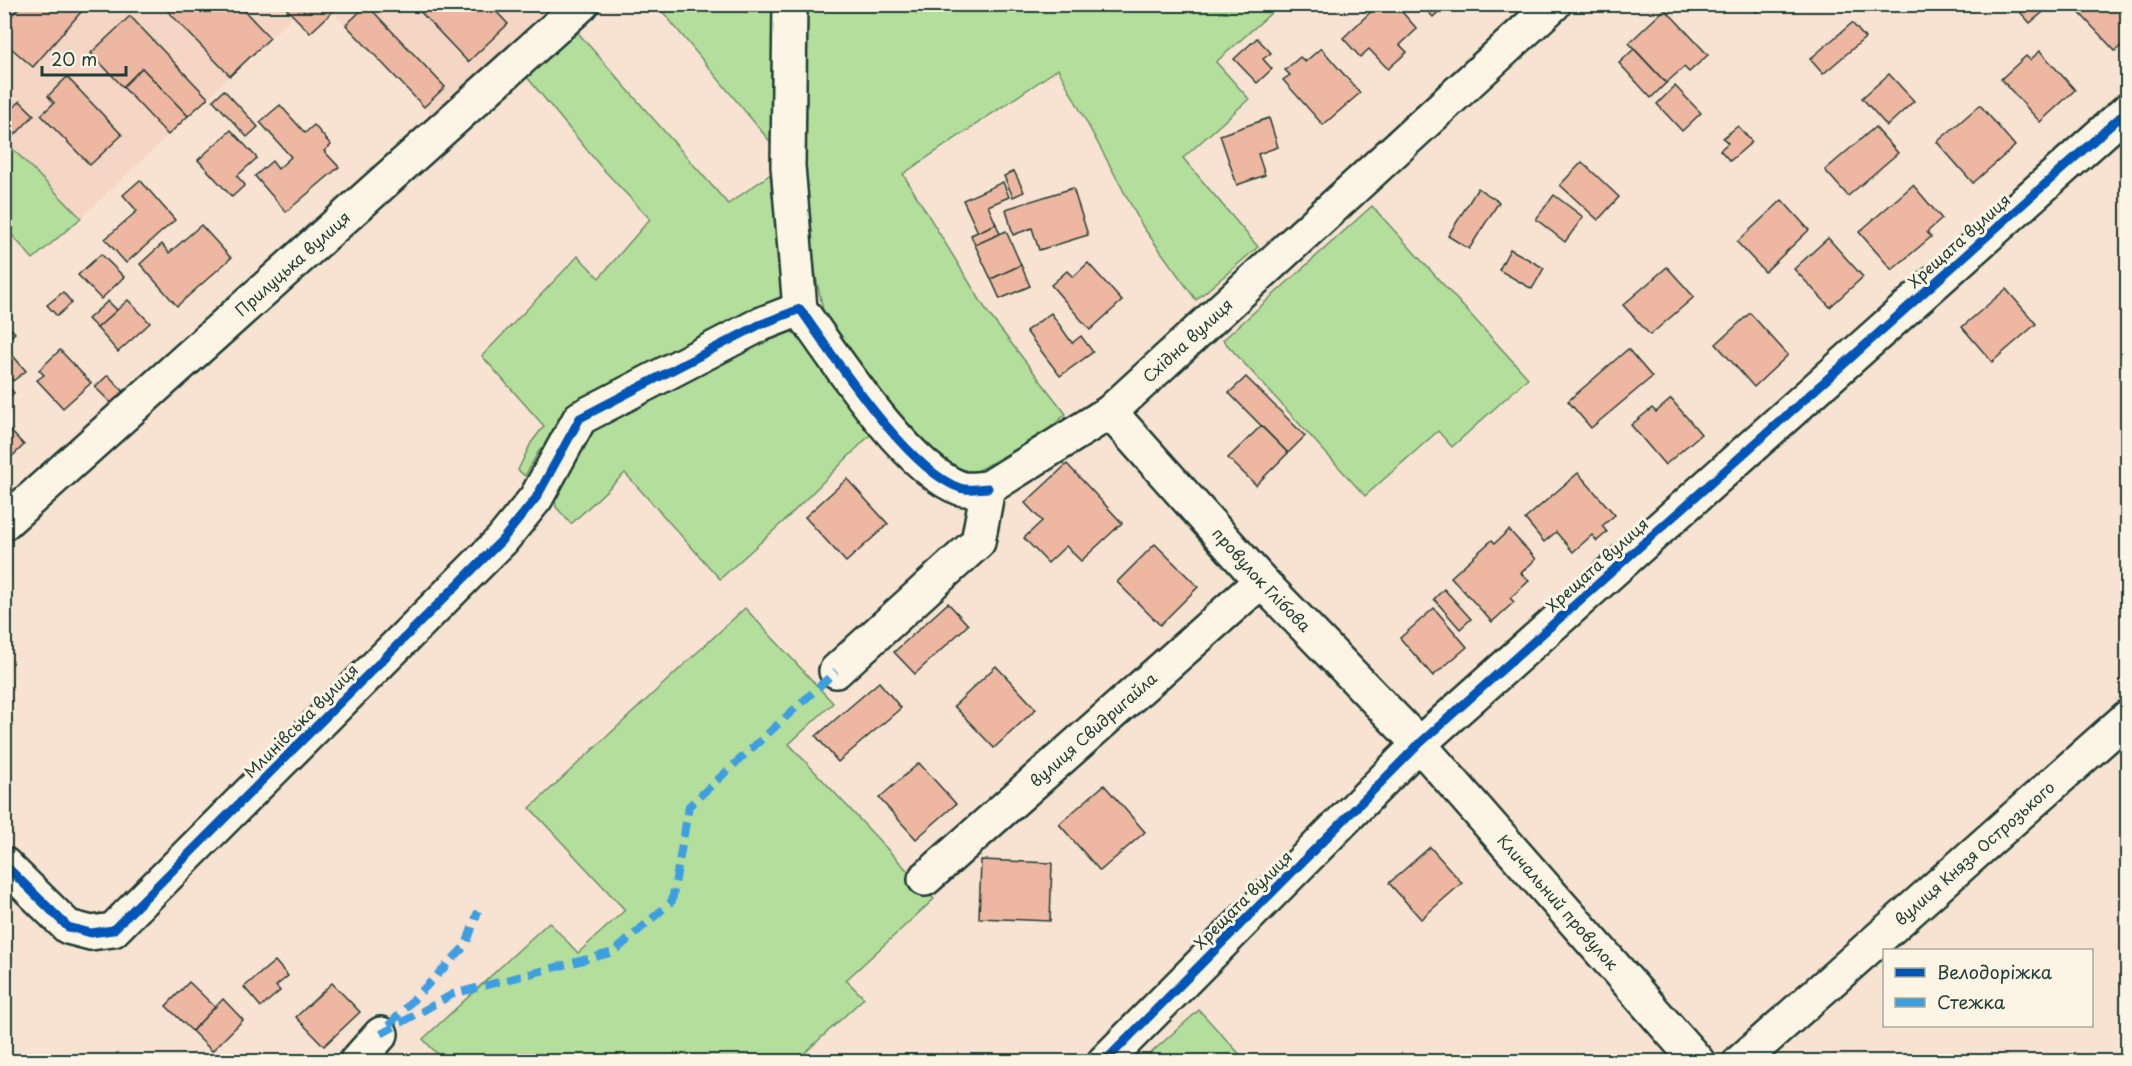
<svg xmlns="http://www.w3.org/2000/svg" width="2132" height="1066" font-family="'Playpen Sans',sans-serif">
<rect width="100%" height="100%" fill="#f8e2d1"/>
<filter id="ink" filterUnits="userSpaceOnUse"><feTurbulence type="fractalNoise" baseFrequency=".0167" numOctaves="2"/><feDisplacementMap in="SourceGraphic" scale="12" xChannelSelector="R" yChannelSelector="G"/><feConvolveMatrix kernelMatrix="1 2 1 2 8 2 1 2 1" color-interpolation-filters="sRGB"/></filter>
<g filter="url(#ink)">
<!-- built -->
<polygon fill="#f5d5c3" points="4,5 564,5 435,118 333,12 310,33 293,16 81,218 5,141"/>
<!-- green -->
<g fill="#b4de9b" stroke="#6a8e68" stroke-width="1.5">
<polygon points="657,5 781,5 792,294 575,411 539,451 525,476 518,470 531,443 544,426 482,356 578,256 599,278 650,219 601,167 522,71 572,26 728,204 775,171 773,145"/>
<polygon points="799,5 1280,5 1216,62 1249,99 1183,158 1258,247 1196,300 1143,227 1058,69 903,174 988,313 1066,414 1042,435 975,472 947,469 868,380 825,320 803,215"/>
<polygon points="5,141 81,218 33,259 5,227"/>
<polygon points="1372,206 1528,378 1452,447 1438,431 1365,496 1223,340"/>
<polygon points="785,329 806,339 874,431 783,522 720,579 625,473 571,524 556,507 553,487 586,425"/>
<polygon points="745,608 833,703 789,744 934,899 846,980 864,998 796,1061 444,1061 423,1039 549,922 578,953 625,910 530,808"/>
<polygon points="1199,1010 1246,1061 1142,1061"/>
</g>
<!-- building -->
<g fill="#edb7a1" stroke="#1f3d34" stroke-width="1.5">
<polygon points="22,4 88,4 33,67 4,42 4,24"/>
<polygon points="161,4 238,4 270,38 230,76"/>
<polygon points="282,4 341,4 310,33"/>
<polygon points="413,4 489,4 508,24 468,62"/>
<polygon points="1379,4 1395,4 1417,29 1400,45 1407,52 1388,69 1369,49 1360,57 1343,38"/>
<polygon points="1421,4 1447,4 1433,17"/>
<polygon points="1749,4 1765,4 1756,12"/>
<polygon points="2013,4 2047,4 2049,7 2030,23"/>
<polygon points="2079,4 2128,4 2128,40 2115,51 2075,8"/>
<polygon points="367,5 445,87 424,107 346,25"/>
<polygon points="1665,9 1708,55 1689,72 1684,67 1666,83 1629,43"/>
<polygon points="130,16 208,98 188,116 142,68 123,87 91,53"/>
<polygon points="1852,23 1865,38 1823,74 1810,59"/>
<polygon points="1257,38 1271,53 1263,59 1272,69 1257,83 1234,59"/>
<polygon points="1321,48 1360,93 1323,125 1283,80 1290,75 1285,70 1300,57 1305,62"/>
<polygon points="1634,49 1666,83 1651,98 1619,63"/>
<polygon points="2040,51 2075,90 2040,122 2001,79 2026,56 2030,60"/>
<polygon points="142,68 188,116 168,135 123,87"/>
<polygon points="1889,74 1914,101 1887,126 1862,98"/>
<polygon points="67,77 122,135 90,165 41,115 54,103 48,96"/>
<polygon points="1675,86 1701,113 1682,131 1657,104"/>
<polygon points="224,90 258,127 247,137 213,100"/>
<polygon points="20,101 34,115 15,135 4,125 4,118"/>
<polygon points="280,105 305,133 314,125 331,145 324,151 339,167 286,212 255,176 272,161 278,169 291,157 260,122"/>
<polygon points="1980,105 2015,146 1973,183 1937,142"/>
<polygon points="1269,118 1278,147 1258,154 1265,175 1237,185 1220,135"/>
<polygon points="1738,126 1752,142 1730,161 1720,150 1728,143 1723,138"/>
<polygon points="1875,127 1898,153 1848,196 1825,170"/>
<polygon points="231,130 257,158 237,176 245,185 232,197 198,160"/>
<polygon points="1582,162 1619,197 1598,220 1560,185"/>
<polygon points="1014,171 1024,192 1013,197 1004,176"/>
<polygon points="140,180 175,220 126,263 105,239 137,211 123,195"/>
<polygon points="1003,182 1009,197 988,206 996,224 978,232 963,200"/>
<polygon points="1913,185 1942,219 1927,232 1931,237 1892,270 1859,232"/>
<polygon points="1073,188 1088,235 1039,250 1032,228 1013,235 1006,209"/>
<polygon points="1478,188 1499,202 1469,249 1448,236"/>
<polygon points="1554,195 1583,217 1565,242 1536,219"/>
<polygon points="1782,200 1809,230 1765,272 1737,242"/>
<polygon points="996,224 1000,234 975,245 971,235"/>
<polygon points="201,225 231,258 177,306 140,264 162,244 169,253"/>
<polygon points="1006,231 1021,265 991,279 975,245"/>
<polygon points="1828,238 1863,277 1830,307 1794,269"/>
<polygon points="1510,249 1544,268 1532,289 1499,270"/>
<polygon points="101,254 124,277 101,299 78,275"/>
<polygon points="1088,263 1122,301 1090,330 1051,285 1067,271 1073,277"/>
<polygon points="1021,265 1030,286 1000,299 991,279"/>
<polygon points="1667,267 1694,297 1650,335 1623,305"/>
<polygon points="2006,289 2036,324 1992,362 1962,327"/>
<polygon points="63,292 72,303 57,316 47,305"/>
<polygon points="128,300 150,323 118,352 97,328"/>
<polygon points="108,301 117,310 97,328 88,319"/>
<polygon points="1051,313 1072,343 1081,336 1093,352 1060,376 1026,331"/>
<polygon points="1750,313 1788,355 1754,387 1716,344"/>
<polygon points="4,321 15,333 4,343"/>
<polygon points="1628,349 1652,377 1591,428 1568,401"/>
<polygon points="8,350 26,371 13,381 4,371 4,353"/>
<polygon points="60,350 91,383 63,408 37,380 44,375 39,370"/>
<polygon points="108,375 125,393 113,405 95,387"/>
<polygon points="1246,377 1305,436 1288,453 1229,393"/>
<polygon points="4,381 14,393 4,401"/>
<polygon points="1671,399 1701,434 1665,465 1631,425 1652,408 1656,412"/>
<polygon points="4,424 24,445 4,464"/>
<polygon points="1261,426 1288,453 1256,485 1228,458"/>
<polygon points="1067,464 1122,523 1081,561 1066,546 1048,563 1024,538 1042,521 1025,503"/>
<polygon points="1578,473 1615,515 1602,526 1607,532 1597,541 1592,535 1573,552 1556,532 1544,542 1525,519"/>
<polygon points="847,479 888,524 846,562 805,517"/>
<polygon points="1509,530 1536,559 1521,573 1529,581 1510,598 1514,602 1492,622 1451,577 1492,540 1495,543"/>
<polygon points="1155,544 1198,587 1160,625 1117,582"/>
<polygon points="1444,589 1471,619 1460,629 1434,599"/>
<polygon points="948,603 968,625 915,674 894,652"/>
<polygon points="1434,608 1467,647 1433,676 1400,638"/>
<polygon points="996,666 1036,709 994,748 954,706"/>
<polygon points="879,682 901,708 838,762 816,736"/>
<polygon points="919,763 956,804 916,839 879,798"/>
<polygon points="1104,785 1145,832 1100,871 1059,824"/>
<polygon points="1430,847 1462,883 1421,919 1389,883"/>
<polygon points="981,860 1052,863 1050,921 979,918"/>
<polygon points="275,961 288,976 276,986 280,991 261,1007 244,987"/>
<polygon points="189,982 215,1007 192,1031 166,1006"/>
<polygon points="332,983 360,1012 324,1046 296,1017"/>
<polygon points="223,999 243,1020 212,1051 192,1031"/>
</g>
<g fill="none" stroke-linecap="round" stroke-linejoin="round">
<!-- minor casing -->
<g stroke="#1f3d34" stroke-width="38">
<g id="minor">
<polyline points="790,4 788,166 800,309"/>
<path id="s1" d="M1110 412 1261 581 1419 744 1698 1062"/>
<path id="s2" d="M4 523 582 4"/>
<path id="s3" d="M836 671 978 542 988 488 1110 412 1554 4"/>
<path d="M4 864 68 927 91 933 113 930 502 540 536 498 580 418 759 325 800 309C833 355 907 470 960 488 968 491 980 488 988 488"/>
<path id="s4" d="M925 879 1261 581"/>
<polyline points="356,1062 381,1034"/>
<polyline points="1104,1062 1419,744 2128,110"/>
<path id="s5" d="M1740 1062 2128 717"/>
</g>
</g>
<!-- minor -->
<use href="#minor" stroke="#fcf5e5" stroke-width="33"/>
<!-- quiet -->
<g stroke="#3c9ee2" stroke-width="8" stroke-dasharray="15 8" stroke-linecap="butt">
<polyline points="389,1025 466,945 478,911"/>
<polyline points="381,1034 453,994 614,952 672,901 689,806 836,671"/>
</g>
<!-- cycleway casing -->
<g stroke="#fcf5e5" stroke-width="13">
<g id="cycleway">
<path d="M4 864 68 927 91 933 113 930 502 540 536 498 580 418 759 325 800 309C833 355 907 470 960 488 968 491 980 488 988 488"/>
<polyline points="1104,1062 1419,744 2128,110"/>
</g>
</g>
<!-- cycleway -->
<use href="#cycleway" stroke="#0057b8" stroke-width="9"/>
</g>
</g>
<g text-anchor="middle" stroke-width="6" stroke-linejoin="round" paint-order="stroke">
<!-- street labels -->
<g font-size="16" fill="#1f3d34" stroke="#fcf5e5">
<text transform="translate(1959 241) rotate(-42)" y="6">Хрещата вулиця</text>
<text dy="6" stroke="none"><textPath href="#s2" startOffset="388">Прилуцька вулиця</textPath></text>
<text dy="6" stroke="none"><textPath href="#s3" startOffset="496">Східна вулиця</textPath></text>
<text transform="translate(1597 565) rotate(-42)" y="6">Хрещата вулиця</text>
<text dy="6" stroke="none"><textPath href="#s1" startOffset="226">провулок Глібова</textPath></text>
<text transform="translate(301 721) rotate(-45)" y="6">Млинівська вулиця</text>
<text dy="6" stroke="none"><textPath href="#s4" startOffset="225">вулиця Свидригайла</textPath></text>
<text dy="6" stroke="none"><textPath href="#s5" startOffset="314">вулиця Князя Острозького</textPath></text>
<text transform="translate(1243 900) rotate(-45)" y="6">Хрещата вулиця</text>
<text dy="6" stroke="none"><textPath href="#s1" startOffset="664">Кличальний провулок</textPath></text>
</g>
</g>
<!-- margin -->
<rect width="2132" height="1066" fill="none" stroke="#fcf5e5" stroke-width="24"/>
<rect x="12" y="12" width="2108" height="1042" fill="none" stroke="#1f3d34" stroke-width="2" filter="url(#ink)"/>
<!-- legend -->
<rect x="1883" y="949" width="210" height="78" fill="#fcf5e5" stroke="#a4ab9e" stroke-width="1.5"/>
<rect x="1895" y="968" width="30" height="9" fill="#0057b8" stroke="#a4ab9e" stroke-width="1.5"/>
<text x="1937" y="979" font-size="18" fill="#1f3d34">Велодоріжка</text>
<rect x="1895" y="998" width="30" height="9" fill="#3c9ee2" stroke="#a4ab9e" stroke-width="1.5"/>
<text x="1937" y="1009" font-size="18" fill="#1f3d34">Стежка</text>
<!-- scale -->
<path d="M42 66v9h84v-9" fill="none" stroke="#1f3d34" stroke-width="3"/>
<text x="51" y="66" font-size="18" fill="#1f3d34" stroke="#fcf5e5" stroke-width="4.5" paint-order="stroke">20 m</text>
</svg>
